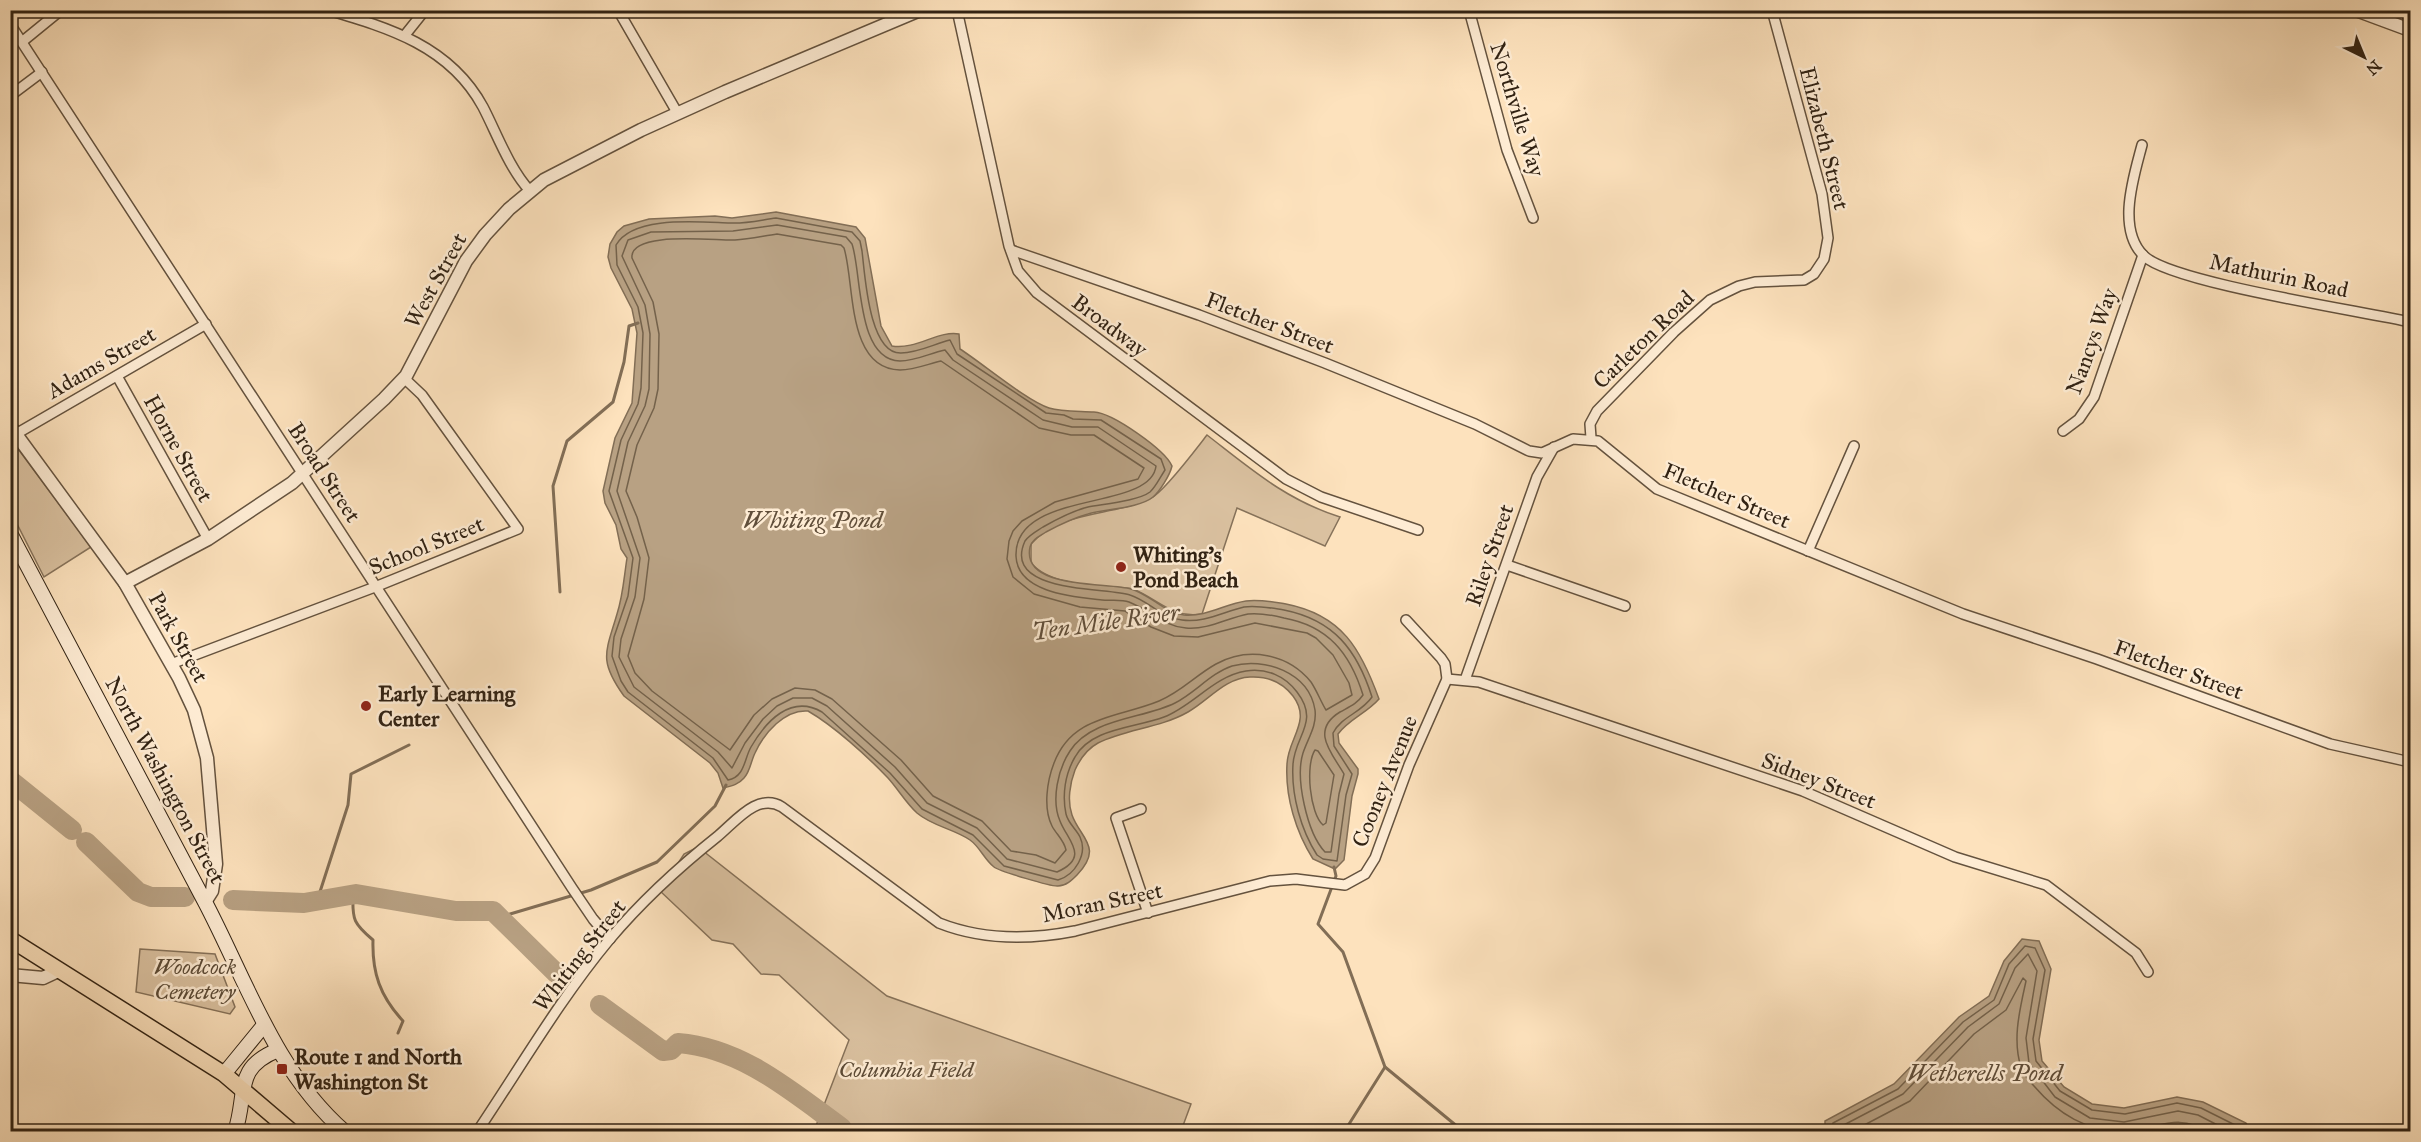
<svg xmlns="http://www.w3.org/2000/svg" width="2421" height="1142" font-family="'IM FELL Great Primer',serif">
<rect width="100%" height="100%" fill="#fde2bd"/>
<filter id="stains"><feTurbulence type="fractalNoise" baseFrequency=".00333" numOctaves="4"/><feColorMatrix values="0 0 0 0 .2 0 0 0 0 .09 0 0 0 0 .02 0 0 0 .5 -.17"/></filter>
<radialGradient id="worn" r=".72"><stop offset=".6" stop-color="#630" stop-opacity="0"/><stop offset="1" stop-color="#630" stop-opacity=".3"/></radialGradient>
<!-- green -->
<g fill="#dac1a0" stroke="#86725a" stroke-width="1.5">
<path d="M1207 435C1251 469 1286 500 1340 517L1325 546 1237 508 1202 614C1172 619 1158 599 1133 589 1125 587 1117 588 1110 587 1085 585 1048 583 1031 563V544C1063 509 1112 517 1151 498 1164 492 1196 449 1207 435Z"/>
<polygon points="10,438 91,547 44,577 11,512"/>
<polygon points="698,847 887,996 1191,1104 1181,1131 814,1131 849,1040 779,975 761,974 733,944 712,940 660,891 684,854"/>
<polygon points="140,949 215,954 235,1007 230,1014 136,992"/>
</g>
<!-- water -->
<g fill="#b8a183" stroke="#826e56" stroke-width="1.5">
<path d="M776 212 856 227 865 238 881 326 892 346C916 350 939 330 959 334L960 349C982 363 1027 401 1049 408 1062 412 1080 411 1094 412 1113 413 1165 450 1172 466 1170 475 1160 491 1153 497 1140 508 1105 509 1088 514 1073 518 1059 525 1046 532 1040 536 1032 539 1030 547 1021 590 1108 582 1131 589 1151 595 1163 612 1184 615 1206 617 1225 604 1246 601 1259 599 1273 602 1286 604 1342 615 1361 649 1379 699 1367 713 1349 719 1338 734L1339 743 1358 769V774L1352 796 1344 860 1335 869 1313 859C1296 832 1285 797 1287 764 1288 738 1312 721 1293 696 1282 682 1268 676 1250 677 1225 678 1209 700 1188 712 1160 728 1126 729 1098 743 1087 749 1080 759 1075 770 1070 783 1067 801 1072 815 1080 838 1104 847 1077 875 1072 880 1066 886 1058 886 1052 887 999 871 994 867 984 859 980 847 970 840 954 829 932 826 917 813 906 803 898 789 888 778 867 756 834 726 808 711 785 709 764 733 755 753 751 761 750 772 744 778 738 785 731 786 723 788L718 773 710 763 624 696C598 660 606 652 617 614 623 596 624 577 627 558L621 549 616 525 605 503 603 491 615 438 632 403 637 333 632 309 611 268 608 257 610 244 617 232 624 226 649 219 715 216 732 218Z"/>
<polygon points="2022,939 2039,941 2051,969 2039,1040 2042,1061 2064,1087 2092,1104 2124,1108 2177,1097 2203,1102 2246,1123 2251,1131 1825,1131 1825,1121 1894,1084 1959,1017 1989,996 2004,961"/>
</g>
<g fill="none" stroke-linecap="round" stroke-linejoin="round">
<!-- shore -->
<g stroke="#74624b" stroke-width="1.5">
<path d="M776 218 852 232 860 241 862 251C865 275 869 354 901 353 918 353 934 344 950 340L957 354 1046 413 1064 415 1073 419 1101 420 1161 459 1165 470C1161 476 1155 488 1150 492 1138 501 1103 504 1088 507 1072 511 1057 519 1043 527 1037 531 1029 535 1025 541 1001 594 1107 587 1130 595 1149 601 1161 618 1182 620 1204 623 1223 612 1244 607 1257 605 1271 608 1284 610 1334 620 1357 650 1372 697 1361 713 1342 716 1333 733L1334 746 1352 774 1346 795 1337 861 1323 859 1317 855C1301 830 1291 795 1293 764 1295 735 1320 722 1297 692 1285 676 1267 668 1246 671 1214 676 1193 706 1164 717 1135 728 1091 728 1075 757 1065 774 1062 795 1066 814 1068 823 1076 829 1080 837 1088 854 1075 875 1058 880L1004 866 973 835 922 809 890 773 822 712C791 694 766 721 751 747 744 759 745 777 728 780L713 758 628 692 621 681 612 656 614 637 628 596 633 558 609 491 621 440 638 404 641 388 643 333 638 307 617 265 616 245C633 215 699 222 730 223 745 224 761 220 776 218Z"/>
<path d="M777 225 846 237 852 244C862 273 856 360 900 361 916 361 930 353 945 350L953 360 1043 420 1072 427H1098L1156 466C1151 512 1014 489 1016 556 1017 593 1075 597 1102 600 1110 601 1121 599 1129 602 1150 610 1162 626 1186 628 1208 630 1227 618 1248 614 1259 613 1272 615 1284 618 1328 626 1350 653 1363 695 1357 704 1349 707 1340 712 1309 731 1333 754 1344 774L1339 794 1331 852H1325C1307 833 1295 778 1303 753 1308 738 1317 726 1315 710 1309 672 1264 657 1232 666 1211 673 1195 693 1175 703 1143 719 1091 718 1070 751 1058 769 1051 800 1060 821 1067 840 1091 857 1057 872L1007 859 977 828 927 803 895 767 827 706 812 698H793L777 706 763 719 745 743 732 768 718 752 634 687 619 657 621 639 635 597 640 558 617 491 628 442 645 406 649 389 650 334 645 305 622 256 628 240 651 232 733 231Z"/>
<path d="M777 234 841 245 844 248C855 283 846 369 900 370 914 370 928 364 941 361L1039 428 1071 435H1094L1144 468 1138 479 1055 502 1022 521 1013 531 1009 541 1007 559 1013 577 1034 594 1080 607 1125 611 1151 627 1174 636 1198 637 1255 623 1307 633 1316 638 1333 655 1349 683 1352 695 1326 710C1321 702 1317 691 1311 682 1288 654 1249 646 1216 664 1196 675 1181 692 1159 701 1118 718 1072 715 1054 763 1047 781 1043 808 1052 826 1056 834 1064 840 1066 850L1055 863 1036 855 1011 851 982 821 933 796 901 760 832 699 815 690 795 688 772 699 754 715 730 750 652 691 635 673 628 656 644 599 649 558 637 517 626 491 637 445 654 408 658 389 659 334 653 302 632 258C629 230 716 241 735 240 749 239 763 236 777 234Z"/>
<path d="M1315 750 1318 751 1334 775 1326 823 1323 825C1310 814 1305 765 1315 750Z"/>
<polyline points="1831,1132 1833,1123 1898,1089 1963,1022 1994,1000 2009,964 2025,946 2035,948 2045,970 2033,1039 2036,1061 2060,1091 2092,1110 2125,1114 2177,1103 2201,1108 2241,1128 2244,1132"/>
<polyline points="1839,1132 1840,1127 1903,1094 1968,1027 1999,1004 2015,968 2028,954 2037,971 2026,1038 2029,1063 2055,1097 2090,1118 2124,1122 2178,1111 2198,1115 2231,1132"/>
<path d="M1851 1132 1910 1101 1974 1034 2006 1010 2023 978 2026 981C2020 1009 2012 1039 2021 1067 2023 1075 2029 1080 2034 1086 2057 1113 2088 1133 2125 1131 2159 1129 2176 1112 2209 1132"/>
</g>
<!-- stream -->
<g stroke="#826e56" stroke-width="3">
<polyline points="560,592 553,486 567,441 613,402 624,362 629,326 638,323"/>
<polyline points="1334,867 1336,876 1318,924 1343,952 1385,1067 1464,1132"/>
<path d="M353 895C352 920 354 924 373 940 372 973 380 996 403 1021L398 1033"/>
<polyline points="317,901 348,805 351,774 409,745"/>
<polyline points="500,917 591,890 657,862 715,806 726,785"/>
<polyline points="1344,1132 1385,1067"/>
</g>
<!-- river -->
<g stroke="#b8a183" stroke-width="20">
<polyline points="10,780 72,830"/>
<polyline points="86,842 138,892 151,897 185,897"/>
<polyline points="233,900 304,903 356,894 456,911 493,911 556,973"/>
<path d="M600 1005 663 1051 671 1050 678 1043C742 1048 791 1091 842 1128L843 1132"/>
</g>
<!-- minor casing -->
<g stroke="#64523e" stroke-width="12">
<g id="minor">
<path d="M328 10C389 28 450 46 483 107 497 134 509 168 530 191"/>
<polyline points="618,10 678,114"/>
<polyline points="957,10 1009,246 1018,271 1037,293 1286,479 1321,497 1418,530"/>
<polyline points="1469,10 1507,150 1533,218"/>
<polyline points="10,24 572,888 593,919 610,939"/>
<polyline points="405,35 425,10"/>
<polyline points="23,41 61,10"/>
<polyline points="10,96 42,72"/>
<path d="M2142 145C2134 176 2116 229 2144 256 2172 283 2362 311 2410 322"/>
<polyline points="1011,250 1199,315 1325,363 1475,424 1529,451 1542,453 1573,439 1598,441 1657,489 1963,614 2097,659 2330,744 2410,762"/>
<polyline points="117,376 208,539"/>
<polyline points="2063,431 2079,419 2094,397 2143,255"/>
<polyline points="16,434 206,324"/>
<polyline points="1591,438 1590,424 1597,411 1674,332 1710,300 1739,286 1755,282 1804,280 1814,274 1824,259 1828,238 1822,194 1772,10"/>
<polyline points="1808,551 1854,446"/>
<polyline points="1507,565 1625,606"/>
<polyline points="171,664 375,587 518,529 422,395 404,378"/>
<polyline points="1447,679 1479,682 1803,791 1955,857 2046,885 2136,953 2148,972"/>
<polyline points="1465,680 1537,477 1554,447"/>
<polyline points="1141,809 1116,818 1148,913"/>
<path d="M477 1132C520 1068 560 999 609 940 641 902 679 867 718 836 736 821 758 792 782 807L939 923C982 940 1029 940 1075 931L1270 881 1296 879 1345 885 1365 874 1375 858 1409 765 1447 679 1445 664 1441 658 1406 620"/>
</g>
</g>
<!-- tertiary casing -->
<g stroke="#64523e" stroke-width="15">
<g id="tertiary">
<polyline points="2356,10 2410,30"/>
<polyline points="10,426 125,583 179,678 194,710 207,758 216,864 212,891 205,902"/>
<polyline points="125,583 208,539 292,483 384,399 406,376 466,261 485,235 509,209 544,180 641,130 725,92 920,10"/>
<polyline points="10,975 43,978 60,970"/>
</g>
</g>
<!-- secondary casing -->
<g stroke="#312213" stroke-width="16">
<g id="secondary">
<path d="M10 533C75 656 140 779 205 902 247 982 275 1071 345 1132"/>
<polyline points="224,1074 264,1025"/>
<path d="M235 1132C248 1093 233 1068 278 1050"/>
</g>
</g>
<!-- primary casing -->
<g stroke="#312213" stroke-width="18">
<polyline id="primary" points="10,939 224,1074 292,1132"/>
</g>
<!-- minor -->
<use href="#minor" stroke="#feecd4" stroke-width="9"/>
<!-- tertiary -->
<use href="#tertiary" stroke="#feecd4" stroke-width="12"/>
<!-- secondary -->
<use href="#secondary" stroke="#feecd4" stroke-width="14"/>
<!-- primary -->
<use href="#primary" stroke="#fde2bd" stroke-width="15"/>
</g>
<!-- markers -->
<g fill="#8f2418" stroke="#feecd4" stroke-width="2">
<circle cx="1121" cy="567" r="6"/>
<circle cx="366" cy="706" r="6"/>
<rect x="276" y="1063" width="12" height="12" rx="3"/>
</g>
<g text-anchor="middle" stroke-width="5" stroke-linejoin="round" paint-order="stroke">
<!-- street labels -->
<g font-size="22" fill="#312213" stroke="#feecd4">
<text transform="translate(1518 109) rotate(73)" y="8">Northville Way</text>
<text transform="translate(1825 138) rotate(76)" y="8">Elizabeth Street</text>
<text transform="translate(2279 275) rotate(12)" y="8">Mathurin Road</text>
<text transform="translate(435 280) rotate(-61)" y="8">West Street</text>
<text transform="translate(1270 322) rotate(21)" y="8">Fletcher Street</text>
<text transform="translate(1110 325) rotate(37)" y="8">Broadway</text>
<text transform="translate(1643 339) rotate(-44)" y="8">Carleton Road</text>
<text transform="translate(2091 341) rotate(-70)" y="8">Nancys Way</text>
<text transform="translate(101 362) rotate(-30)" y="8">Adams Street</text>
<text transform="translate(179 448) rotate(61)" y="8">Horne Street</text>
<text transform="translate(325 472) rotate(57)" y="8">Broad Street</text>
<text transform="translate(1727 495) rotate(23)" y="8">Fletcher Street</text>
<text transform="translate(426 545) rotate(-22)" y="8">School Street</text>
<text transform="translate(1489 555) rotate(-71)" y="8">Riley Street</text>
<text transform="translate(179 637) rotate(61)" y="8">Park Street</text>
<text transform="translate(2179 669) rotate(20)" y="8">Fletcher Street</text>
<text transform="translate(166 780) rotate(62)" y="8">North Washington Street</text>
<text transform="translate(1819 780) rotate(21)" y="8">Sidney Street</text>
<text transform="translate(1384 781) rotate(-68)" y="8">Cooney Avenue</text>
<text transform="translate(1102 902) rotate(-12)" y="8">Moran Street</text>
<text transform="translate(579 955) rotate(-52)" y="8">Whiting Street</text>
</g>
<!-- poi labels -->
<g font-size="22" font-weight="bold" fill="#312213" stroke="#feecd4" text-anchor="start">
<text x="1133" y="562">Whiting's<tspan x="1133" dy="25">Pond Beach</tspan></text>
<text x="378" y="701">Early Learning<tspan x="378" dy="25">Center</tspan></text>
<text x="294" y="1064">Route 1 and North<tspan x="294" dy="25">Washington St</tspan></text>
</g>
<!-- park labels -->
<g font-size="22" font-style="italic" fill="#5b4a36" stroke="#feecd4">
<text x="195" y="974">Woodcock<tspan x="195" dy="25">Cemetery</tspan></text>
<text x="906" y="1077">Columbia Field</text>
</g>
<!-- water labels -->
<g font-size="24" font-style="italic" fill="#604e3a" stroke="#feecd4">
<text x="813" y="528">Whiting Pond</text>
<text transform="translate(1106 622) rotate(-8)" y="8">Ten Mile River</text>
<text x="1985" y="1081">Wetherells Pond</text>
</g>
</g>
<!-- margin -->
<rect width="2421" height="1142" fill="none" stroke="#fde2bd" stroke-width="36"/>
<rect x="12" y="12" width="2397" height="1118" fill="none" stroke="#312213" stroke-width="3"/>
<rect x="18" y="18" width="2385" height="1106" fill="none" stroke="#312213" stroke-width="1.5"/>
<!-- north arrow -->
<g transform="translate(2364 57) rotate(137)" stroke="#feecd4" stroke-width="4.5" paint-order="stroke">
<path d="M0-4.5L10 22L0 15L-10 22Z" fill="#312213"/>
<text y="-9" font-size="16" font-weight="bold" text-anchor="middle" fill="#312213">N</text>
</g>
<rect width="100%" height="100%" filter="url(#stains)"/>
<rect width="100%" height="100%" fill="url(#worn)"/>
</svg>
